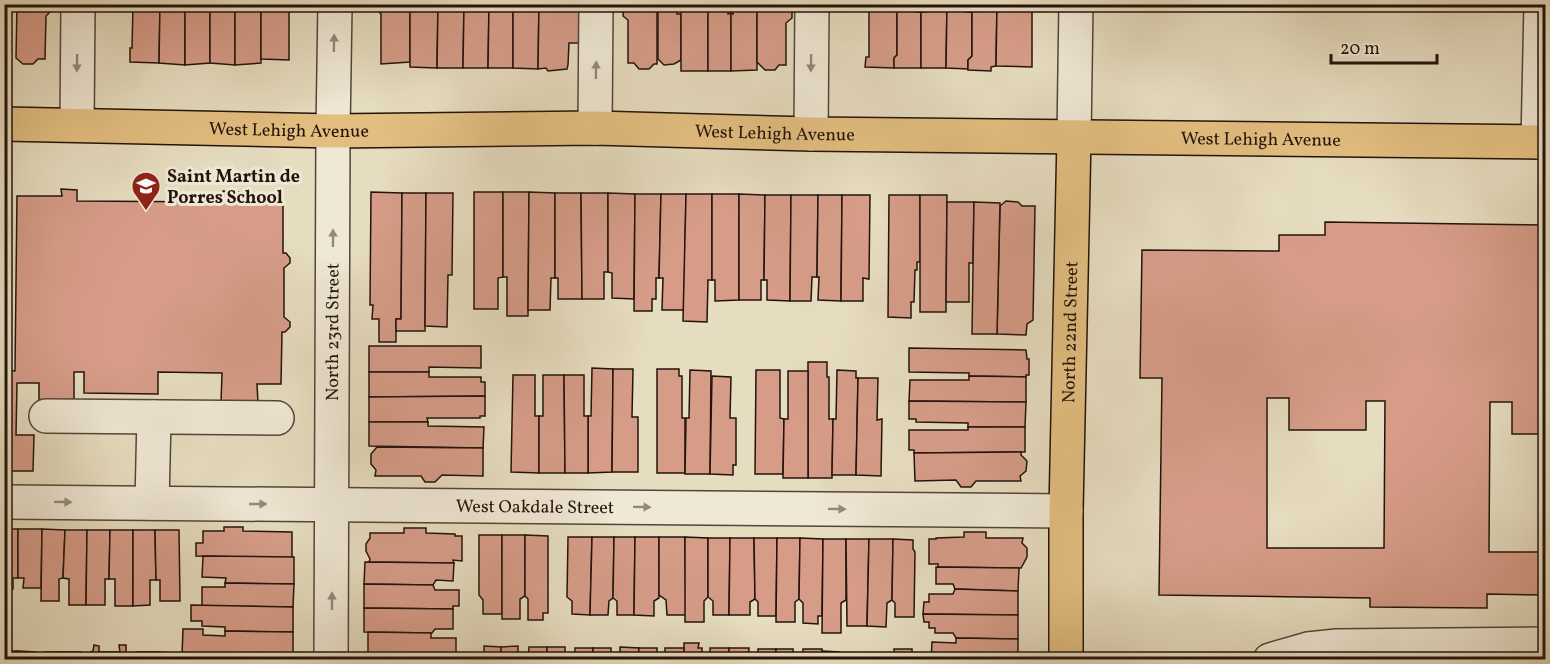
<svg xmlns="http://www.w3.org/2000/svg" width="1550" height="664" font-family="Vollkorn,serif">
<rect width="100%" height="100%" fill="#e6dcbf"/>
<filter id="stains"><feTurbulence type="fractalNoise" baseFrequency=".00333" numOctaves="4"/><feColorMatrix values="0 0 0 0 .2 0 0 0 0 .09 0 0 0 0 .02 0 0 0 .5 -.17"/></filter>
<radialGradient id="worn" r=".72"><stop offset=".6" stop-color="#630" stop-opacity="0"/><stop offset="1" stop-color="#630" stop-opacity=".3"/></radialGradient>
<!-- building -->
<g fill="#d69c88" stroke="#23130b" stroke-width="1.5" fill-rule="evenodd">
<polygon points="17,4 51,4 51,11 46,16 45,59 38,59 33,64 23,64 16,58"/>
<polygon points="133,4 160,4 159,63 130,62 130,48 132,48"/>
<polygon points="160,4 185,4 185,65 159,63"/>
<polygon points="185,4 210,4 210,63 185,65"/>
<polygon points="210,4 235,4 235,65 210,63"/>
<polygon points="235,4 261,4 261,63 235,65"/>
<polygon points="261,4 292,4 289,9 289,60 261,59"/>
<polygon points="376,4 410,4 410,62 381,64 381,14 376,9"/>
<polygon points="410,4 438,4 437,68 410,67"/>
<polygon points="438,4 464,4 463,68 437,68"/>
<polygon points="464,4 489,4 488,68 463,68"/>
<polygon points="489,4 513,4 513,68 488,68"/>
<polygon points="513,4 539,4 538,69 513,68"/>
<polygon points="539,4 572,4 574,6 579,6 579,43 569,43 568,65 567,69 548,71 546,68 538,69"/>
<polygon points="624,4 657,4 657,64 654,64 649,69 639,69 634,63 628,63 628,20 623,16"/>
<polygon points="658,4 677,4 677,14 681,14 681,60 674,64 664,65 658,59"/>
<rect x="681" y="4" width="27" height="67"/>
<polygon points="708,4 728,4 728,14 731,13 731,71 708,71"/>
<polygon points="733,4 757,4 757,70 731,71 731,13 733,14"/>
<polygon points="757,4 788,4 792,7 792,18 786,23 786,65 779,65 775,70 765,70 757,62"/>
<polygon points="869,4 897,4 897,55 894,58 894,68 865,67 866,57 869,57"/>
<polygon points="897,4 916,4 916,12 921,12 921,68 894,68 894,58 897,55"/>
<polygon points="926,4 947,4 946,68 921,68 921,12 926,12"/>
<polygon points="947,4 966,4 966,12 972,12 972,56 968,60 968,69 946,68"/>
<polygon points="968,4 997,4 996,66 991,67 991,71 968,70 968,60 972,56 972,12 968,12"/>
<polygon points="997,4 1032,4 1032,67 996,66"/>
<polygon points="61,189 77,190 77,201 223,202 223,191 241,192 241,197 283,197 283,253 286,253 290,258 290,263 284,268 284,317 290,322 290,327 285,332 282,332 281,384 257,384 258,403 221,403 222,373 158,372 158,394 84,393 84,372 74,372 74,402 39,402 39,383 17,383 16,435 34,435 33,471 4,471 4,370 15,371 17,196 62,196"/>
<polygon points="371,192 402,193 401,319 396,319 396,342 379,342 379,319 372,319 373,305 370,305"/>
<polygon points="474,192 503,192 503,277 498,278 498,309 474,309"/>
<polygon points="503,192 529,192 528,316 507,316 507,277 503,277"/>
<polygon points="529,192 555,193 555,278 551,278 550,310 528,310"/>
<polygon points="402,193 426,193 425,331 396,331 396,319 401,319"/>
<polygon points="426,193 453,193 452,275 448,275 447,327 425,326"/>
<polygon points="555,193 581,193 582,299 558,299 558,278 555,278"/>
<polygon points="581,193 608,193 608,272 604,272 604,299 582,299"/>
<polygon points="608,193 635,194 634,299 612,298 612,273 608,272"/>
<polygon points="635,194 661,194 659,278 656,278 656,299 652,299 652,311 634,311"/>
<polygon points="661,194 686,194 684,310 662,310 663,278 659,278"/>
<polygon points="686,194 712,194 712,280 708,280 707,322 683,321"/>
<polygon points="712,194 739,194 739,300 715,301 715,280 712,280"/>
<polygon points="739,194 765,195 764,280 761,280 761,300 739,300"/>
<polygon points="765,195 791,195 790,301 767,300 767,280 764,280"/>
<polygon points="791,195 818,195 817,277 812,277 811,301 790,301"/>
<polygon points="818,195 842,195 841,301 818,300 819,277 817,277"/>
<polygon points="842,195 870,195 869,279 863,278 863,301 841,301"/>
<polygon points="889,195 920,195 920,262 917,262 917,270 915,270 914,302 911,302 911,318 888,317"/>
<polygon points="920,195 947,195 946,312 920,312"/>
<polygon points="1006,201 1018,202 1022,206 1035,206 1033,320 1027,324 1026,335 997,334 1000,206"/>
<polygon points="947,202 974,202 973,263 969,263 969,302 946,302"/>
<polygon points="974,202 1000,203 997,334 972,334"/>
<path d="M1325 222 1546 225V434H1512V402H1490L1489 552H1546V595L1487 594V608L1370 607V598L1159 595 1162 378H1140L1142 250 1279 251V235H1325ZM1267 398H1289V430H1366V401H1385L1384 548H1267Z"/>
<polygon points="369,346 481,346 481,368 429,367 429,372 369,372"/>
<polygon points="909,348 1026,350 1027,359 1029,359 1029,375 1026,375 1026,377 969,376 969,373 909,372"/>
<polygon points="808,362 827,362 827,377 829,377 829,419 833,419 832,478 808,478"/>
<polygon points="592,368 613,369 612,472 588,473 588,416 591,416"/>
<polygon points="613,369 633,369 632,417 638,417 638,472 612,472"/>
<polygon points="657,369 679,369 679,376 682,376 682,418 685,418 685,473 657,473"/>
<polygon points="690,370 711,371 710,474 685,474 686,418 689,418"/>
<polygon points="756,370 780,370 780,418 784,419 783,474 755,474"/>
<polygon points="837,370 856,371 856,378 858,378 856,475 832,475 833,419 836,419"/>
<polygon points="788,371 808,371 808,478 783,478 784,419 788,419"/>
<polygon points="369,372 429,372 429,377 481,377 481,382 485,382 485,396 369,397"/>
<polygon points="513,375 535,375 535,416 539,416 539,473 511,472"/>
<polygon points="543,375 564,375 565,473 539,473 539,416 543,416"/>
<polygon points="564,375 584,375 584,416 588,416 588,473 565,473"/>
<polygon points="712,376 731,377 730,418 736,418 736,465 733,465 733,475 710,474"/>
<polygon points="969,376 1026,377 1026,402 909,401 910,380 969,380"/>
<polygon points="858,378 878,378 877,420 882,419 881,476 856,475"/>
<polygon points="485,396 485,416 480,416 480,418 427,418 428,422 369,422 369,397"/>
<polygon points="909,401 1026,402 1025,427 968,427 968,423 916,422 916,419 909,419"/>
<polygon points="369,422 428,422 428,426 484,427 483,448 369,446"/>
<polygon points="968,427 1025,427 1025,452 914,453 914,450 909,450 909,430 968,430"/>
<polygon points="377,447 483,448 483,476 442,475 435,482 425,482 421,476 375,476 376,470 371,464 371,454"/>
<polygon points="1021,452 1021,455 1027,461 1026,471 1020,476 1021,481 976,481 971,487 961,487 956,480 915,481 914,453"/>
<polygon points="224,527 243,527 243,531 292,532 292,558 196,556 196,543 203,543 203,531 224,531"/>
<polygon points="404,528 426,528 426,533 455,534 455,536 462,536 462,561 453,560 454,563 369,562 370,559 366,551 366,544 370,538 370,533 404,533"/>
<polygon points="4,529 18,529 18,578 13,578 13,589 4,589"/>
<polygon points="18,529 42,529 41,588 23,588 24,578 18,578"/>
<polygon points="42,529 65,530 63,578 59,579 59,601 41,601"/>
<polygon points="65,530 87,530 86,605 69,605 69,579 63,578"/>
<polygon points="87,530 110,530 109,579 105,579 105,605 86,605"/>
<polygon points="110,530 133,530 133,606 115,606 115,579 109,579"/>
<polygon points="133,530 155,530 156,580 150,580 150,605 133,606"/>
<polygon points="155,530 179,530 180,601 160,601 160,580 156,580"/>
<polygon points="964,532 986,532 986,538 1023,538 1022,543 1027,548 1027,557 1021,568 938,567 938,564 929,564 929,539 936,539 936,538 964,537"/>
<polygon points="479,535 502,535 502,614 483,614 483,600 479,595"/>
<polygon points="502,535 525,535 525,596 520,599 520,619 502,619"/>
<polygon points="525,535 548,536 548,613 543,613 543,620 528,620 528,599 525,596"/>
<polygon points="568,537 592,537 590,615 572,614 572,601 567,597"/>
<polygon points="592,537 614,537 613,598 609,601 608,615 590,615"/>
<polygon points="614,537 635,537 634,615 617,615 617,601 613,598"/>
<polygon points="635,537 659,537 659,598 654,601 654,616 634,615"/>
<polygon points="659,537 685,537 686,615 667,615 666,600 659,595"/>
<polygon points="685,537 708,538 708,597 704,601 704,622 685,622"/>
<polygon points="708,538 730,538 729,615 713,615 713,601 708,597"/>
<polygon points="730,538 754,538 755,599 750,602 750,615 729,615"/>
<polygon points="754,538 777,538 776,616 758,616 758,602 755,599"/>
<polygon points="777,538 800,538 799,599 795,602 795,622 776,622"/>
<polygon points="800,538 823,539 822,616 818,616 818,624 803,623 803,603 799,599"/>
<polygon points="823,539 846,539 846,600 841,603 841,633 822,633"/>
<polygon points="846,539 869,539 867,626 847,626"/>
<polygon points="869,539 893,539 892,600 887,603 886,627 867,626"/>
<polygon points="893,539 913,540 913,549 915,552 914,617 895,617 895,603 892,600"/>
<polygon points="203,556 294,557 294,584 225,583 226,578 202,577"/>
<polygon points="365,562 454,563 453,581 436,580 433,585 364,584"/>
<polygon points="936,567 1019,568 1018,591 955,589 953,584 936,584"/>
<polygon points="225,583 294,584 293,607 202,606 202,587 225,587"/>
<polygon points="364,584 433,585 435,590 459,590 459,606 453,606 453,609 364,608"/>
<polygon points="955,589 1018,591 1018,615 923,614 924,602 929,602 929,594 953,594"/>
<polygon points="191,605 293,607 293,632 225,631 225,627 202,626 202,621 191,621"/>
<polygon points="364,608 453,609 453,629 435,629 432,633 431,633 364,632"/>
<polygon points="923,614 1018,615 1018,639 956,638 953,633 935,633 935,628 929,628 929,622 924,622"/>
<polygon points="183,629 203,629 203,635 225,636 225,631 293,632 293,657 182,655"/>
<polygon points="368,632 431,633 431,638 456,638 456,657 368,656"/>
<polygon points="956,638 1018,639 1018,660 931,660 932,642 956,643"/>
<polygon points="684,643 699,643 698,648 702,648 702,660 684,660"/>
<polygon points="94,645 99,646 99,652 109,652 108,660 90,660 91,652 93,651"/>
<polygon points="119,645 126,645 126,660 108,660 109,652 120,652"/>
<polygon points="484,646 501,647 501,660 484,660"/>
<polygon points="518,646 518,660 501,660 501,647"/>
<polygon points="529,647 547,647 547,660 528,660"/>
<rect x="547" y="647" width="18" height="13"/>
<polygon points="620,647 639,648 638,660 620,660"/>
<rect x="575" y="648" width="18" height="12"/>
<rect x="593" y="648" width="18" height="12"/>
<polygon points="639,648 657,648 657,660 638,660"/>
<rect x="665" y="648" width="19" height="12"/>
<rect x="710" y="648" width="19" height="12"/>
<polygon points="729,648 749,648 748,660 729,660"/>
<rect x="758" y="649" width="18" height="11"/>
<rect x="776" y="649" width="17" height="11"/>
<rect x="803" y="649" width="19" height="11"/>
<rect x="894" y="649" width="18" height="11"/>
<rect x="4" y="651" width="14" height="9"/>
<polygon points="18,651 36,652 36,660 18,660"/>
<polygon points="822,651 840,652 840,660 822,660"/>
<polygon points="45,652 63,652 63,660 44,660"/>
<rect x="63" y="652" width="18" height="8"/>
<polygon points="137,652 155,652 155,660 136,660"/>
<polygon points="155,652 173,653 173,660 155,660"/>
<rect x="848" y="654" width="20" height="6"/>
<rect x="868" y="654" width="18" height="6"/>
<polygon points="201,655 293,657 293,660 201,660"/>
<polygon points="368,656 456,657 456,660 363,660 363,658 368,658"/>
</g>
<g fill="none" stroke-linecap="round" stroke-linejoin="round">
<!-- minor casing -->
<g stroke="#544538" stroke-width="36">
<g id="minor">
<polyline points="77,125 78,4"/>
<polyline points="595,128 596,4"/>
<polyline points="811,134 812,4"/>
<polyline points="1074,137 1076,4"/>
<polyline points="1538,142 1541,4"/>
<polyline points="46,416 277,418"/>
<path id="s1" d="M4 502 1066 511"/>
<polyline points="152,503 154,417"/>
<path id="s2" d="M331 660 333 131 335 4"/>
<polyline points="1270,660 1308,649 1337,646 1546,644"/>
</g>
</g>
<!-- major casing -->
<g stroke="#23130b" stroke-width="36">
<g id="major">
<path id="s3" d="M4 124 333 131 595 128 811 134 1546 142"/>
<path id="s4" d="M1066 660V511L1074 137"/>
</g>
</g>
<!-- minor -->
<use href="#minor" stroke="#efe8d5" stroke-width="33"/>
<!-- major -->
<use href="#major" stroke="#e3be80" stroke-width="33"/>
</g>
<!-- one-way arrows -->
<defs><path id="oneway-solid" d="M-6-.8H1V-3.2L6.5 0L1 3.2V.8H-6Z" transform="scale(1.5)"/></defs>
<g fill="#93887a">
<use href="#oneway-solid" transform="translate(334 43) rotate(-89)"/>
<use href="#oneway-solid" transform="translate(77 63) rotate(91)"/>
<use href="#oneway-solid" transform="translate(811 63) rotate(91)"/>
<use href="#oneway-solid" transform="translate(596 70) rotate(-89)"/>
<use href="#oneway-solid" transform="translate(333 238) rotate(-90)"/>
<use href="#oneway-solid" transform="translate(63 502) rotate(1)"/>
<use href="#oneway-solid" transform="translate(258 504)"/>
<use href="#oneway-solid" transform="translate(642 507) rotate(1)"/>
<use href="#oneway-solid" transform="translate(837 509) rotate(1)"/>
<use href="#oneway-solid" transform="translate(332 601) rotate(-90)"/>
</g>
<!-- icons -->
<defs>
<g id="school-pin" transform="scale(1.5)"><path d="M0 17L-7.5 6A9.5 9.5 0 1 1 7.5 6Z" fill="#8f2418" stroke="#efe8d5"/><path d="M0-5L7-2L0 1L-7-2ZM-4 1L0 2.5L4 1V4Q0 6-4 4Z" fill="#fff"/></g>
</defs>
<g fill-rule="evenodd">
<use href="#school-pin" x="146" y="186"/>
</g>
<g text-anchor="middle" stroke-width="6" stroke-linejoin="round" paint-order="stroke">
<!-- street labels -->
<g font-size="18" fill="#23130b" stroke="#efe8d5">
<text dy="6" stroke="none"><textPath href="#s3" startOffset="285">West Lehigh Avenue</textPath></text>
<text dy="6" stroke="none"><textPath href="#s3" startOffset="771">West Lehigh Avenue</textPath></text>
<text dy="6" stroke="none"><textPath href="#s3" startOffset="1257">West Lehigh Avenue</textPath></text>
<text dy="6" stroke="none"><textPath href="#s2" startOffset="328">North 23rd Street</textPath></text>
<text dy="6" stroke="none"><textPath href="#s4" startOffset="328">North 22nd Street</textPath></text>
<text dy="6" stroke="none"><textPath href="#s1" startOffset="531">West Oakdale Street</textPath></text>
</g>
<!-- poi labels -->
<g font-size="18" font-weight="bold" fill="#23130b" stroke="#efe8d5" text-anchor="start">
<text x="167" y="182">Saint Martin de<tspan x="167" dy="21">Porres School</tspan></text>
</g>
</g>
<!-- margin -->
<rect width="1550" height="664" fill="none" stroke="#e6dcbf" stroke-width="24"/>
<rect x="6" y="6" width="1538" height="652" fill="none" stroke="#23130b" stroke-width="3"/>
<rect x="12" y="12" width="1526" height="640" fill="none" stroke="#23130b" stroke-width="1.5"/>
<!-- scale -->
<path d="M1331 54v9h106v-9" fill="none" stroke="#23130b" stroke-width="3"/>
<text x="1340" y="54" font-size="18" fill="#23130b" stroke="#efe8d5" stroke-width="4.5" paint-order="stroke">20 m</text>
<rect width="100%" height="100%" filter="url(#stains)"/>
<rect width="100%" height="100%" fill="url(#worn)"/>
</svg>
